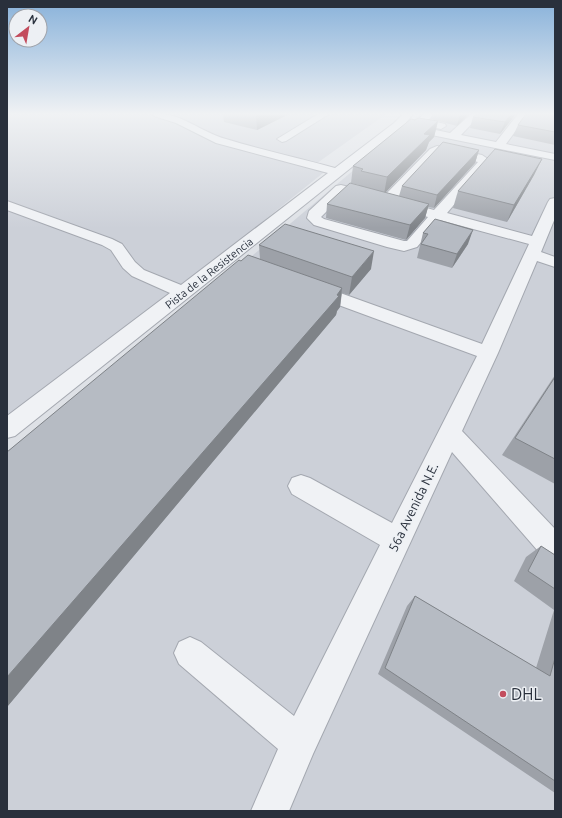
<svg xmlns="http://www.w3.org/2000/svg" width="562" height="818" font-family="Ubuntu,sans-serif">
<rect width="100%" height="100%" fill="#dee1e6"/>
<!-- built -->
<g fill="#ccd0d8">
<polygon points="7,114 386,114 313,166 328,169 7,427"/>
<polygon points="420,114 555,114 555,811 7,811 7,463"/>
</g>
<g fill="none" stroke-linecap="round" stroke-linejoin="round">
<!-- minor casing -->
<g stroke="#a4a8b0" stroke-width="2">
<g id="minor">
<path d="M152 114C180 111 200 132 226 139 262 150 299 158 335 168L394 123 403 114H413L404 125 407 124 450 133 471 114H481L461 135 496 142 518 114H528L506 144 555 154V160L407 130 403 129 402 127 15 436 7 438V416L170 293 132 276 123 268 111 250 102 245 7 210V201L112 239 122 244 135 262 144 270 181 285 328 173 216 143 176 123 154 116Z"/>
<polygon points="318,114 329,114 286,141 282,142 277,139"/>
<polygon points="424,114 434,114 428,120 445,124 446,126 441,129 416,124 415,122"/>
<path d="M437 146 482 155 491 161 447 213 532 236 548 202 550 199 555 198V218L541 252 555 257V267L537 261 498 353 462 431 555 529V563L545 559 452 452 313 754 289 811H251L278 749 179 664 174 653 179 642 190 637 201 642 294 716 380 545 292 494 288 486 292 478 301 475 310 478 392 523 477 356 306 293 303 289 306 285 312 284 318 285 482 344 529 244 440 220 417 247 404 251 387 247 314 225 307 218 309 211 336 186 341 185 384 196 430 149ZM439 153 478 162 434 210 396 200ZM344 194 428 217 407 241H404L324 219 321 217Z"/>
</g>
</g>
<!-- minor -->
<use href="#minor" fill="#f0f2f5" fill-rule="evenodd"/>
</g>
<!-- wall -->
<g fill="#9da1a8">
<polygon points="223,114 289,114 257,130 224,122"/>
<polygon points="432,114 469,114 457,126 431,119"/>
<polygon points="516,114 500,134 470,128 473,117"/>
<polygon points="555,114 555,145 513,136 518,125"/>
<polygon points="415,120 438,121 434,137 429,142 426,150 385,193 399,196 402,186 479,150 475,163 434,208 428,207 425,218 406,240 326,218 327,204 359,186 359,185 351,183 353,166"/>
<polygon points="542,159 534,175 507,222 453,208 458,191"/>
<polygon points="423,233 468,244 452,268 417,258"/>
<polygon points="259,245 371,269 349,295 342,293 340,307 337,311 336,315 7,707 7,452 241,261 260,259"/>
<polygon points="555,375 555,484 502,455"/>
<polygon points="541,546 555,555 555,793 378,674 407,606 415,596 536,668 554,610 514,581 526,557"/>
</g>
<!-- shaded-wall -->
<g fill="#7f8388">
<polygon points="260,114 289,114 257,130 256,115"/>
<polygon points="460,114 469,114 457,126"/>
<polygon points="511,114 516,114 500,134 505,122"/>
<polygon points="438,121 434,137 429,142 426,150 384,194 387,177 424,134"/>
<polygon points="479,150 475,163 434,208 437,195"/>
<polygon points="542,159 534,175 507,222 514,205"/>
<polygon points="429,204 425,218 406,240 410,225"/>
<polygon points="473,230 468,244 452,268 457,254"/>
<polygon points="374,251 371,269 349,295 352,277"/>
<polygon points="342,288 340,307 337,311 336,315 7,707 7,677"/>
</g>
<!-- building -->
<g fill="#b6bbc3" stroke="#7f8388">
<polygon points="249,114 260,114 256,115"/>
<polygon points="476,114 511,114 505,122 473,117"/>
<polygon points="526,114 555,114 555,132 518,125"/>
<polygon points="418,118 438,121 424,134 430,135 387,177 361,171 363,169 353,166 411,119 415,120"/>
<polygon points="443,142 479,150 437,195 402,186"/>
<polygon points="495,149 542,159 514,205 458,191"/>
<polygon points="350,183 429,204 410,225 327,204"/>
<polygon points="435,219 473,230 457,254 421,244 428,234 423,233"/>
<polygon points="285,224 374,251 352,277 259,245"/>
<polygon points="248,255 342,288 337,295 339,296 7,677 7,452 239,260 241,261"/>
<polygon points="555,377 555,459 515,438"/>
<polygon points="541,546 555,555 555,589 528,571"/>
<polygon points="415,596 550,676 555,658 555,781 385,668"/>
</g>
<!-- sky -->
<linearGradient id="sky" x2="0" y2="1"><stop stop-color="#89b2da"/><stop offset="0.5" stop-color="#f0f2f4"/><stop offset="1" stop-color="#f0f2f4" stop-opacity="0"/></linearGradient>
<rect width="562" height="228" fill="url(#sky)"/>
<!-- markers -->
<circle fill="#c34c5d" stroke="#edf0f4" stroke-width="1.5" cx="503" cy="694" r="4"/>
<g text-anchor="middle" stroke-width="3" stroke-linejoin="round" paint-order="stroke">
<!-- far-street labels -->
<g font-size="11" fill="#29303c" stroke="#edf0f4">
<text transform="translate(209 273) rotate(-38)" y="4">Pista de la Resistencia</text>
</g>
<!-- street labels -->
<g font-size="13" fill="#29303c" stroke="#edf0f4">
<text transform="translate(413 507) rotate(-64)" y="5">56a Avenida N.E.</text>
</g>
<!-- near-poi labels -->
<g font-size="16" fill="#29303c" stroke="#edf0f4" text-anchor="start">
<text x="511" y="700">DHL</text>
</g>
</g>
<!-- border -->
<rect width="562" height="818" fill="none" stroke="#29303c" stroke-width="16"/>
<!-- north arrow -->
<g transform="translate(28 28) rotate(31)"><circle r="19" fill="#edf0f4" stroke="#9fa3aa"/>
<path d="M0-3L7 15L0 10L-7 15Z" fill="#c34c5d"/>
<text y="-6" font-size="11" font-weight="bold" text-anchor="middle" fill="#29303c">N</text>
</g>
</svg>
